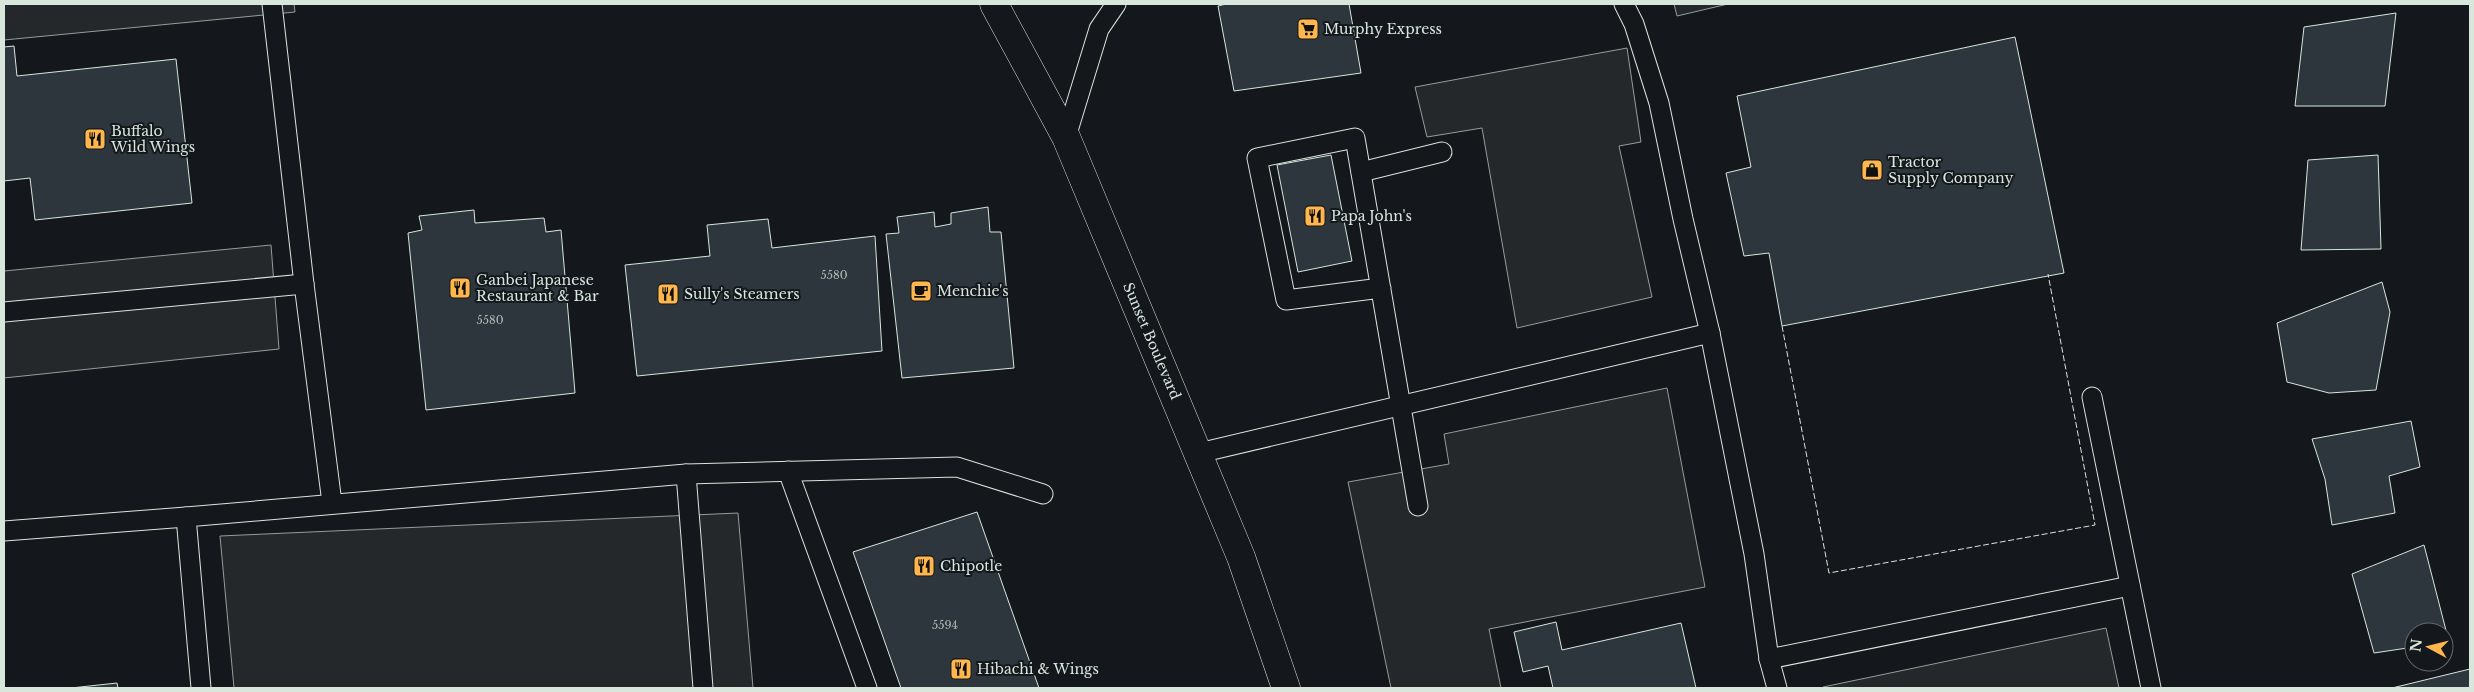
<svg xmlns="http://www.w3.org/2000/svg" width="2474" height="692" font-family="'Libre Baskerville',serif">
<rect width="100%" height="100%" fill="#14181c"/>
<!-- parking -->
<g fill="#24282b" stroke="#939e99">
<polygon points="4,4 294,4 295,12 4,40"/>
<polygon points="1674,4 1728,4 1677,16"/>
<polygon points="1627,48 1641,142 1619,146 1652,297 1517,328 1482,128 1427,137 1415,87"/>
<polygon points="271,245 279,349 4,378 4,271"/>
<polygon points="1667,388 1705,587 1489,629 1501,688 1391,688 1348,482 1449,464 1444,434"/>
<polygon points="738,513 753,688 234,688 220,536"/>
<polygon points="2106,628 2119,688 1823,688 1823,687"/>
</g>
<!-- building -->
<g fill="#2c363c" stroke="#d8e6dc">
<polygon points="1226,4 1349,4 1361,73 1234,91 1218,6"/>
<polygon points="2396,13 2385,106 2295,106 2304,27"/>
<polygon points="2015,37 2064,273 1782,326 1769,253 1744,256 1726,173 1751,167 1737,96"/>
<polygon points="14,46 17,76 176,59 192,203 35,220 30,178 4,181 4,47"/>
<polygon points="1331,155 1352,261 1298,272 1277,165"/>
<polygon points="2378,155 2381,249 2301,250 2308,160"/>
<polygon points="988,207 990,232 1001,232 1014,368 902,378 886,234 899,233 897,217 934,212 935,227 951,224 951,213"/>
<polygon points="474,210 475,223 544,218 546,232 561,230 575,393 426,410 408,233 422,230 419,216"/>
<polygon points="768,219 772,248 875,236 882,351 637,376 625,265 710,256 707,225"/>
<polygon points="2382,282 2390,312 2376,390 2329,393 2287,382 2277,323"/>
<polygon points="2411,421 2420,467 2389,476 2395,513 2332,525 2325,479 2312,439"/>
<polygon points="977,512 1039,688 901,688 853,552"/>
<polygon points="2424,545 2449,642 2444,642 2444,632 2414,632 2414,647 2374,653 2352,574"/>
<polygon points="1556,622 1562,650 1681,623 1696,688 1553,688 1548,666 1523,672 1514,632"/>
<polygon points="2470,669 2470,688 2392,688"/>
<polygon points="117,683 118,688 71,688"/>
</g>
<g fill="none" stroke-linecap="round" stroke-linejoin="round">
<!-- lane casing -->
<g stroke="#d8e6dc" stroke-width="21">
<g id="lane">
<polyline points="1624,4 1634,24 1659,103 1683,219 1710,333 1754,554 1769,659 1777,688"/>
<polyline points="1066,137 1099,29 1116,4"/>
<polyline points="1361,172 1442,152"/>
<polyline points="304,284 332,503"/>
<polyline points="1381,288 1286,300 1257,158 1355,138 1418,506"/>
<polyline points="4,312 304,284 272,4"/>
<polyline points="2092,397 2151,688"/>
<polyline points="1199,453 1710,333"/>
<polyline points="788,471 867,688"/>
<polyline points="686,474 957,467 1043,494"/>
<polyline points="4,531 186,517"/>
<polyline points="1769,659 2130,586"/>
<polyline points="201,688 186,517 686,474 703,688"/>
</g>
</g>
<!-- primary casing -->
<g stroke="#d8e6dc" stroke-width="29">
<polyline id="primary" points="994,4 1066,137 1241,557 1286,688"/>
</g>
<!-- lane -->
<use href="#lane" stroke="#14181c" stroke-width="19"/>
<!-- primary -->
<use href="#primary" stroke="#14181c" stroke-width="28"/>
<!-- fence -->
<polyline stroke="#d8e6dc" stroke-width="1" stroke-dasharray="6 2.5" stroke-linecap="butt" points="1782,326 1829,573 2095,525 2048,274"/>
</g>
<!-- icons -->
<defs>
<g id="supermarket-square" transform="scale(1.125)"><rect x="-9" y="-9" width="18" height="18" rx="4" fill="#ffb74d" stroke="#14181c"/><path d="M-6-5.5h2.5l.6 2H6L4.5 2H-2.5L-4.4-4H-6ZM-1.5 3.2a1.3 1.3 0 1 0 .1 0ZM3 3.2a1.3 1.3 0 1 0 .1 0Z" fill="#111"/></g>
<g id="restaurant-square" transform="scale(1.125)"><rect x="-9" y="-9" width="18" height="18" rx="4" fill="#ffb74d" stroke="#14181c"/><path d="M-5-6h1v4h1v-4h1v4h1v-4h1v5L-1.5 .5V6h-2V.5L-5-1ZM5-6V6H3V1.5H1.5Q1.5-4 5-6Z" fill="#111"/></g>
<g id="shop-square" transform="scale(1.125)"><rect x="-9" y="-9" width="18" height="18" rx="4" fill="#ffb74d" stroke="#14181c"/><path d="M-5-2.5h2.3a2.7 3.5 0 0 1 5.4 0H5L5.5 6h-11ZM-1.5-2.5h3a1.5 2.3 0 0 0-3 0Z" fill="#111"/></g>
<g id="cafe-square" transform="scale(1.125)"><rect x="-9" y="-9" width="18" height="18" rx="4" fill="#ffb74d" stroke="#14181c"/><path d="M-5.5-4.5H6V0H3Q3 3.5 0 3.5H-2.5Q-5.5 3.5-5.5 0ZM3-3.2v2h1.7v-2ZM-6 4.5H4V6H-6Z" fill="#111"/></g>
</defs>
<g fill-rule="evenodd">
<use href="#supermarket-square" x="1308" y="29"/>
<use href="#restaurant-square" x="95" y="139"/>
<use href="#shop-square" x="1872" y="170"/>
<use href="#restaurant-square" x="1315" y="216"/>
<use href="#restaurant-square" x="460" y="288"/>
<use href="#cafe-square" x="921" y="291"/>
<use href="#restaurant-square" x="668" y="294"/>
<use href="#restaurant-square" x="924" y="566"/>
<use href="#restaurant-square" x="961" y="669"/>
</g>
<g text-anchor="middle" stroke-width="4" stroke-linejoin="round" paint-order="stroke">
<!-- number labels -->
<g font-size="11" fill="#adbab4">
<text x="834" y="279">5580</text>
<text x="490" y="324">5580</text>
<text x="945" y="629">5594</text>
</g>
<!-- poi labels -->
<g font-size="14" fill="#d8e6dc" stroke="#14181c" text-anchor="start">
<text x="1324" y="34">Murphy Express</text>
<text x="111" y="136">Buffalo<tspan x="111" dy="16">Wild Wings</tspan></text>
<text x="1888" y="167">Tractor<tspan x="1888" dy="16">Supply Company</tspan></text>
<text x="1331" y="221">Papa John's</text>
<text x="476" y="285">Ganbei Japanese<tspan x="476" dy="16">Restaurant &amp; Bar</tspan></text>
<text x="937" y="296">Menchie's</text>
<text x="684" y="299">Sully's Steamers</text>
<text x="940" y="571">Chipotle</text>
<text x="977" y="674">Hibachi &amp; Wings</text>
</g>
<!-- street labels -->
<g font-size="14" fill="#d8e6dc" stroke="#14181c">
<text transform="translate(1152 341) rotate(67)" y="5">Sunset Boulevard</text>
</g>
</g>
<!-- border -->
<rect width="2474" height="692" fill="none" stroke="#d8e6dc" stroke-width="10"/>
<!-- north arrow -->
<g transform="translate(2429 647) rotate(277)"><circle r="24" fill="#14181c" stroke="#626a69"/>
<path d="M0-4L9 19L0 12L-9 19Z" fill="#ffb74d"/>
<text y="-8" font-size="14" font-weight="bold" text-anchor="middle" fill="#d8e6dc">N</text>
</g>
</svg>
